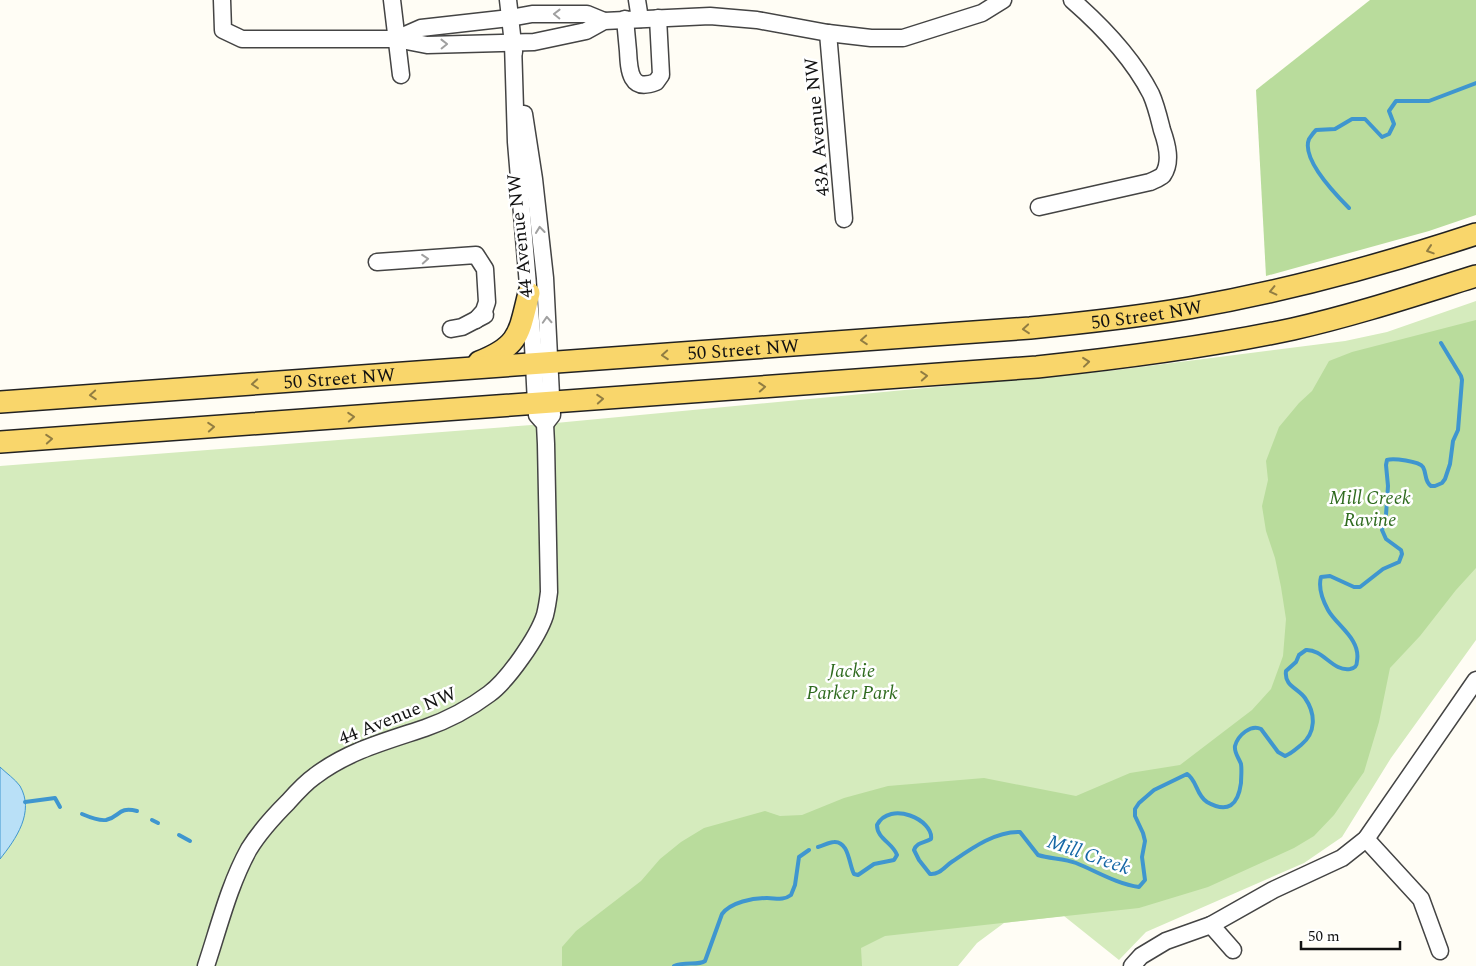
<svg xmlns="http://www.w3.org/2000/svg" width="1476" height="966" font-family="Spectral,serif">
<rect width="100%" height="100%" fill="#fffdf5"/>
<!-- green -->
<polygon fill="#d5ebbd" points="1476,301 1476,640 1391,758 1342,837 1304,863 1146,932 1119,960 1064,916 1004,923 977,943 958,966 0,966 0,466 545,424 1117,370 1345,341 1387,332"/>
<!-- forest -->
<g fill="#b9dc9c">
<polygon points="1370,0 1476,0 1476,215 1429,231 1266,276 1256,90"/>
<polygon points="1476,320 1476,568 1456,590 1420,636 1390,668 1379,722 1364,772 1334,815 1314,836 1294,848 1208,887 1139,908 885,936 861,948 862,966 562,966 562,947 576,931 641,881 660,859 681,842 704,828 765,811 780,816 802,815 844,798 888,786 984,778 1076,796 1130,773 1180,765 1252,710 1271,689 1283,656 1286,619 1281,587 1275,558 1266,531 1262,506 1268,480 1266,461 1279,427 1299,403 1312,391 1329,361 1352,352"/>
</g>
<!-- water -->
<path fill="#b9e0f7" stroke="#3f96cf" d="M0 767C6 773 15 779 20 786 35 812 16 839 0 859Z"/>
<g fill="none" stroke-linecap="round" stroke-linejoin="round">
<!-- stream -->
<g stroke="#3f96cf" stroke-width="4">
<path d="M1349 208C1336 195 1301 159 1309 139 1311 136 1314 132 1316 130L1335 129 1352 119H1365L1382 137 1389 134 1394 124 1389 111 1396 101H1429L1476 83"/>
<polyline points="25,802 55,798 60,807"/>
<path d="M82 814C89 817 98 821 106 820 120 817 118 806 137 811"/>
<polyline points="152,820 158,823"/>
<polyline points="179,835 190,841"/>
<path d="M818 847C823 846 829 842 834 842 849 841 849 865 854 874L858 875 874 864 894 860 897 855C893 843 877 839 877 825 890 800 934 820 931 839 924 843 917 842 914 850L919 860 930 874C940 875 945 866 953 861 972 848 996 831 1020 832L1038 855C1050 859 1064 858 1076 863 1096 871 1117 884 1139 887L1145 880 1142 857 1145 841 1143 833 1135 816V809L1139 803 1154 790 1187 774C1197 780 1196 795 1207 802 1228 814 1238 805 1241 783 1241 778 1242 770 1241 764 1239 758 1234 753 1235 746 1238 735 1251 724 1261 729L1278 752 1285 756C1291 754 1296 749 1301 745 1316 733 1316 714 1305 698 1298 688 1284 686 1286 671L1296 662 1299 655 1306 650C1323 649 1333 672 1350 669 1355 668 1357 666 1357 661 1361 639 1337 626 1328 610 1322 599 1318 588 1321 577L1330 576 1354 587H1360L1383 569 1399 562 1402 554 1401 550 1386 539 1382 530 1386 515 1388 486 1386 465 1387 460C1393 458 1419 461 1423 467 1427 474 1424 481 1431 486H1435L1442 483 1445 479 1450 464 1453 441 1458 430 1462 380 1461 376 1441 343"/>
<path d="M674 966C685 961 698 966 705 961L722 914C731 902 753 898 767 898 776 898 783 901 791 895L795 885 799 857 809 850"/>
</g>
<!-- minor casing -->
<g stroke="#444" stroke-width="19">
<g id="minor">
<polyline points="222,0 223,30 242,39 396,39 427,45 534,42 586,31 604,21 710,16 757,20 828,33 871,38 903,38 982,13 1003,0"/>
<polyline points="392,0 401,75"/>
<polyline points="508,0 514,52"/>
<polyline points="637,0 640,19"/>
<path d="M625 19C626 30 627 40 628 51 629 71 630 92 656 82L661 75 658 18"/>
<polyline points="828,33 844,219"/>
<polyline points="396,39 421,28 510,18 532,14 587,14 604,21"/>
<polyline points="524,114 534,179 545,278 552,415 545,424"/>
<path d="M1039 207 1150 182C1154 180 1160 178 1163 175 1172 162 1167 144 1162 130 1159 118 1156 105 1151 94 1132 57 1103 27 1072 0"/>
<polyline points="377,262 476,255 485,269 487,302 484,311 476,320"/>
<polyline points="451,329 462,327 485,315"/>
<polyline points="1366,839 1421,899 1440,951"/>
<polyline points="1211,925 1233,950"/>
<path d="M206 966C219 927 229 885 249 849 260 831 273 817 288 802 296 793 305 783 315 776 348 751 386 741 425 728 448 720 469 709 489 694 508 680 538 637 545 615 547 607 548 600 549 592L546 444 545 424 537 415 536 403 533 345 516 142 513 43"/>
<polyline points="1132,966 1141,956 1166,941 1211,925 1273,890 1342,858 1366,839 1476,680"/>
</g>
</g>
<!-- major casing -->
<g stroke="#222" stroke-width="24">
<g id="major">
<path d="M479 362C520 346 519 333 529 293"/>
<path id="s1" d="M0 402 1030 328C1083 323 1136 317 1189 308 1286 291 1382 265 1476 234"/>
<path d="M0 442 1037 367C1123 358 1209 347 1293 329 1355 315 1415 295 1476 276"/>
</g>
</g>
<!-- minor -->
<use href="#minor" stroke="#fff" stroke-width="16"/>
<!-- major -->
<use href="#major" stroke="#f9d66b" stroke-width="21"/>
</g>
<!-- one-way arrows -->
<defs><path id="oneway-chevron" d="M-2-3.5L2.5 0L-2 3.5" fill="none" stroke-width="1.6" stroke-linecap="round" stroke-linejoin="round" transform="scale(1.25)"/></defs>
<g stroke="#a0a0a0">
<use href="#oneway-chevron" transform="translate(557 14) rotate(-179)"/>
<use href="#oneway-chevron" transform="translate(444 44) rotate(-1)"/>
<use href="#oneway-chevron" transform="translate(540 230) rotate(-96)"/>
<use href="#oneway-chevron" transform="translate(425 259) rotate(-4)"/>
<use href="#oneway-chevron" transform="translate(547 320) rotate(-93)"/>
</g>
<g stroke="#917d42">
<use href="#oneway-chevron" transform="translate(1430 250) rotate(162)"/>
<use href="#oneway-chevron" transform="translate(1273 291) rotate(167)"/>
<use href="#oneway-chevron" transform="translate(1026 329) rotate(175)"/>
<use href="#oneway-chevron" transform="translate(864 340) rotate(176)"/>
<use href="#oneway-chevron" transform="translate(665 355) rotate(176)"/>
<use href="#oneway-chevron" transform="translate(1086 362) rotate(-6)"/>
<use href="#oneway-chevron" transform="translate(924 376) rotate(-4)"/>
<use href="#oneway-chevron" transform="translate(255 384) rotate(175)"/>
<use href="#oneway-chevron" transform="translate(762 387) rotate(-4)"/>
<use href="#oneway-chevron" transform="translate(93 395) rotate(176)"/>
<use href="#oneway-chevron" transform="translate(600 399) rotate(-4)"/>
<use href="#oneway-chevron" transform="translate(351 417) rotate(-4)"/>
<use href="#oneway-chevron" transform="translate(211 427) rotate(-4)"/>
<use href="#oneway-chevron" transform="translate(49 439) rotate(-4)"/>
</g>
<g text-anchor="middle" stroke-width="5" stroke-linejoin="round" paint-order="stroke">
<!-- street labels -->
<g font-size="19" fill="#111" stroke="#fff">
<text transform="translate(816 127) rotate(-95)" y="7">43A Avenue NW</text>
<text transform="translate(519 236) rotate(-96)" y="7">44 Avenue NW</text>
<text dy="7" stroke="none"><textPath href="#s1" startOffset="1150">50 Street NW</textPath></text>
<text dy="7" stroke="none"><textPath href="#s1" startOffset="745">50 Street NW</textPath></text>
<text dy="7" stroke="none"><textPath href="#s1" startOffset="340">50 Street NW</textPath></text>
<text transform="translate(397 715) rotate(-22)" y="7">44 Avenue NW</text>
</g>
<!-- park labels -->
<g font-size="19" font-style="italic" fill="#2f6b1f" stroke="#fff">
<text x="1370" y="504">Mill Creek<tspan x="1370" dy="22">Ravine</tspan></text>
<text x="852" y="677">Jackie<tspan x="852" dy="22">Parker Park</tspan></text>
</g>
<!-- water labels -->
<g font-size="20" font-style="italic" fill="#1768a6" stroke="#fff">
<text transform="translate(1089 854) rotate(19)" y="7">Mill Creek</text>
</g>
</g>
<!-- scale -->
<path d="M1301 941v8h99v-8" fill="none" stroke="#111111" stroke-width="2.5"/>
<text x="1308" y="941" font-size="15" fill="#111111" stroke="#ffffff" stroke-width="4" paint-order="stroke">50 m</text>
</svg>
